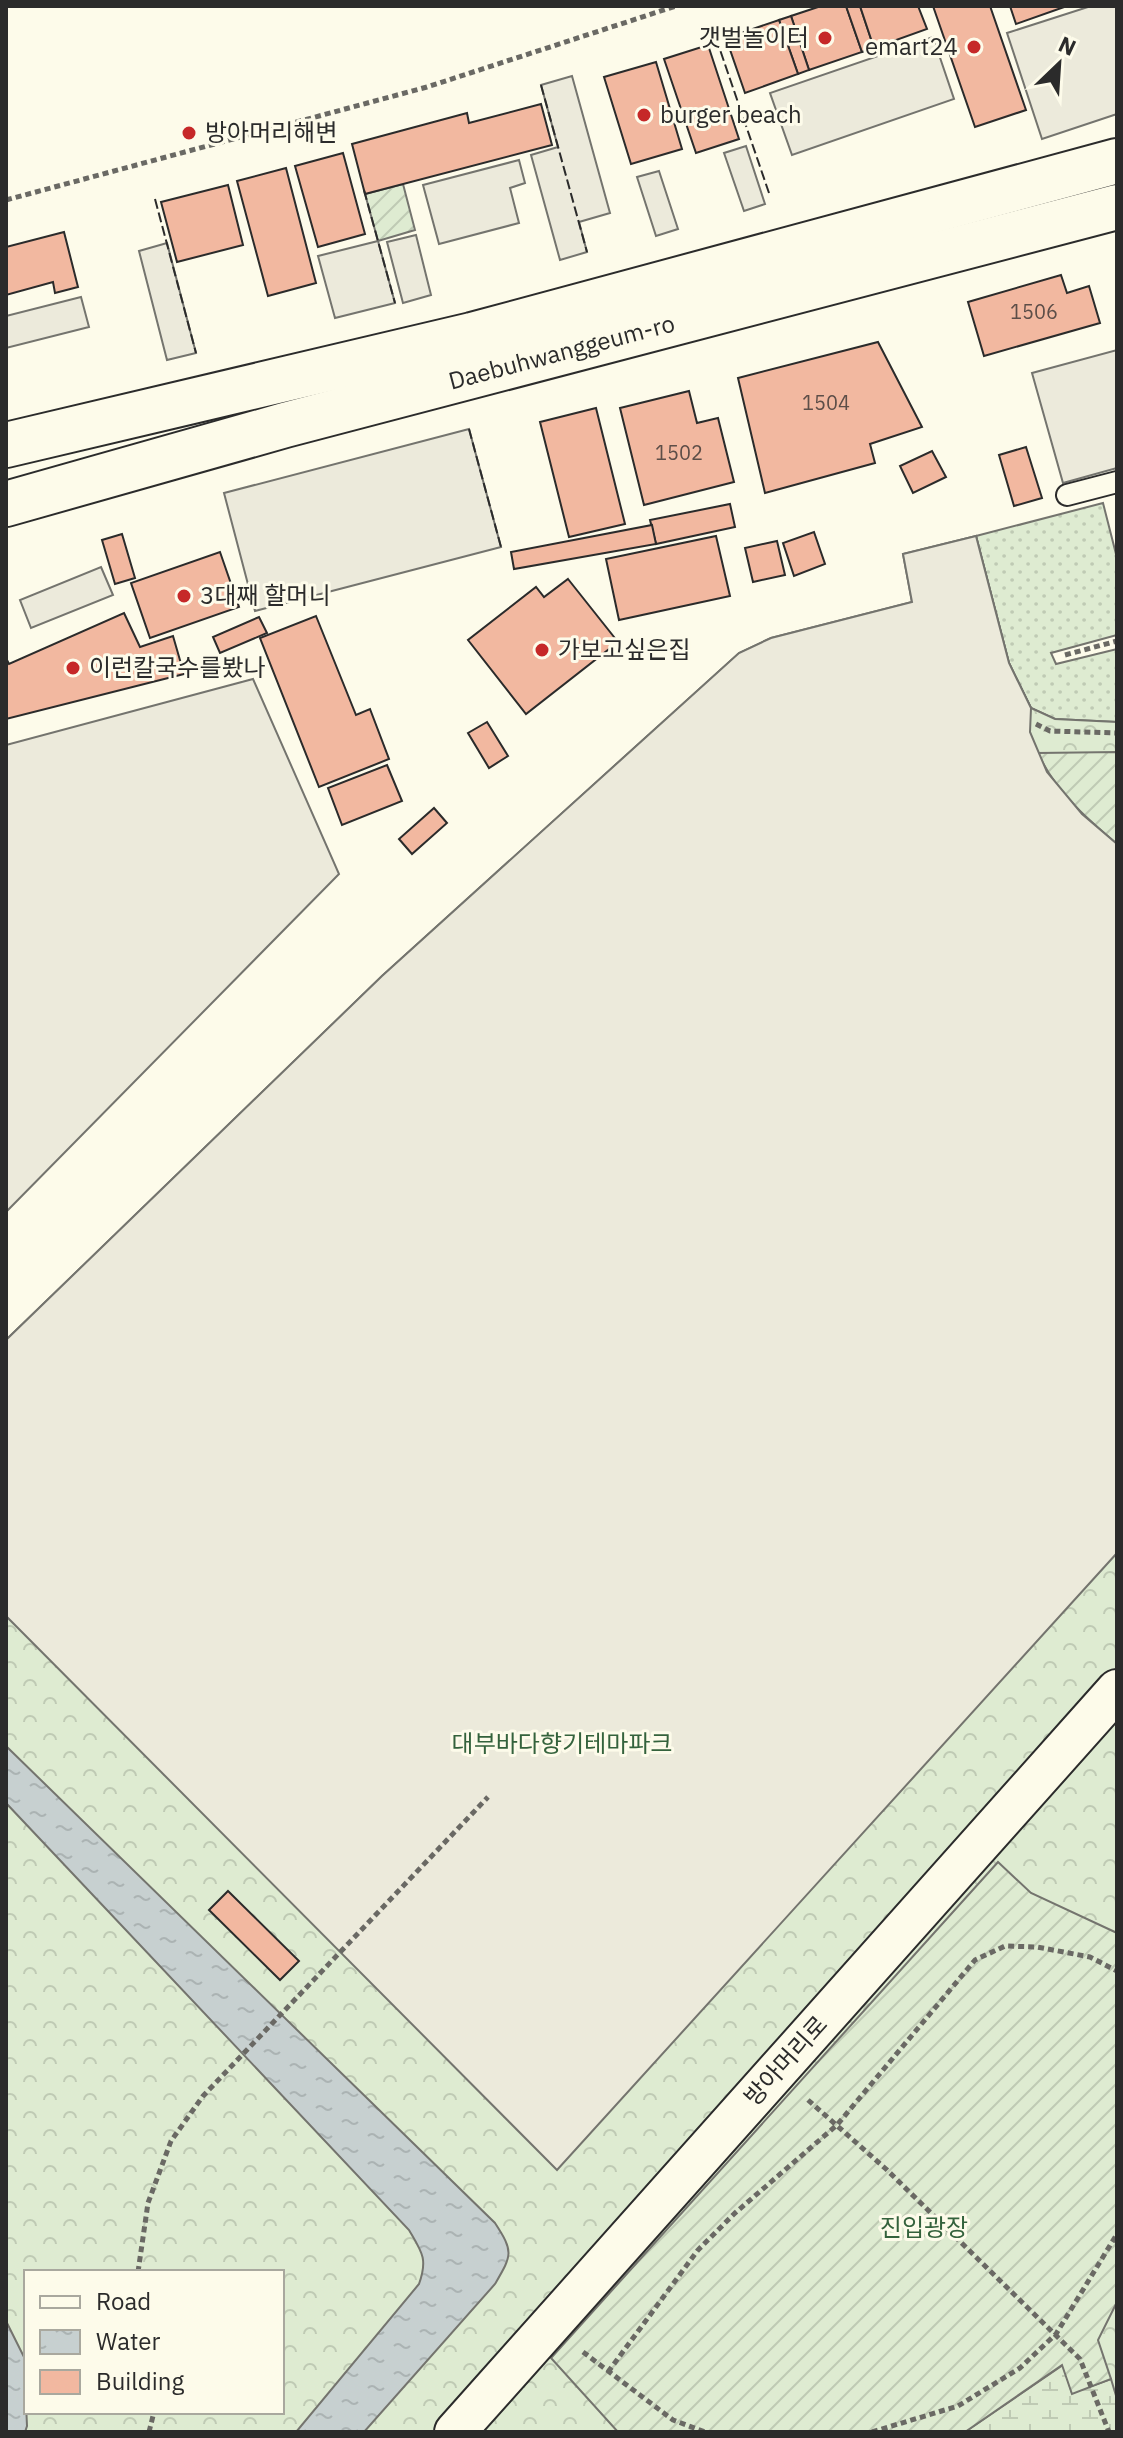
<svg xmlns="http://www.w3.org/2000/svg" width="1123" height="2438" font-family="'IBM Plex Sans','Noto Sans KR',sans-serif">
<defs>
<pattern id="grass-dots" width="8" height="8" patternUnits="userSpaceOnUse" patternTransform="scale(2)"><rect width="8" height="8" fill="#deebd1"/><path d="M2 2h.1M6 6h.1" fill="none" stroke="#bfcab4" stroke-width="1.8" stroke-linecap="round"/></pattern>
<pattern id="forest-crowns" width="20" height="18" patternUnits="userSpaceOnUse" patternTransform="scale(2)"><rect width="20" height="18" fill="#deebd1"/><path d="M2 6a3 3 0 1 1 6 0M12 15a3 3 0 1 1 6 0" fill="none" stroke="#bfcab4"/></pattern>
<pattern id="wetland-marsh" width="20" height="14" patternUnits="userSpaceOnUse" patternTransform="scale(2)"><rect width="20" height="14" fill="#deebd1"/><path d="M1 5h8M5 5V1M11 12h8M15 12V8" fill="none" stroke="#bfcab4"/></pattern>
<pattern id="garden-furrows" width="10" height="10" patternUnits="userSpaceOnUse" patternTransform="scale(2)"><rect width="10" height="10" fill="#deebd1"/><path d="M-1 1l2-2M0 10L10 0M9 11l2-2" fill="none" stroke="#bfcab4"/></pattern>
<pattern id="water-ripples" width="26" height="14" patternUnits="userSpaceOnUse" patternTransform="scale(2)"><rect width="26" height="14" fill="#c7d0d0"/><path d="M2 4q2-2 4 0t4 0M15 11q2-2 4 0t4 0" fill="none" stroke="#abb3b3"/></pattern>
</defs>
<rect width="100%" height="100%" fill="#fdfbea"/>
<!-- grass -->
<polygon fill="url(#grass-dots)" stroke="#74746e" stroke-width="2" points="1103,503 1117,558 1117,635 1051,653 1056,664 1117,649 1117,722 1055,719 1031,708 1009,663 976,536"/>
<!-- forest -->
<path fill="url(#forest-crowns)" stroke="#74746e" stroke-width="2" fill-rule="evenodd" d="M976 536 1009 663 1031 708 1055 719 1117 722V2432H6V1340L382 976 739 653 771 638 912 602 903 554ZM26 2272H282V2412H26Z"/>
<!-- wetland -->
<polygon fill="url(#wetland-marsh)" stroke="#74746e" stroke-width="2" points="1063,2365 1072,2393 1111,2379 1117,2399 1117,2432 965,2432"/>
<!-- garden -->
<g fill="url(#garden-furrows)" stroke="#74746e" stroke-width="2">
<polygon points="403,184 415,230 378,241 365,194"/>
<path d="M1117 752V844C1086 818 1055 791 1038 753Z"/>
<polygon points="998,1862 1031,1893 1117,1933 1117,2302 1098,2340 1111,2379 1072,2394 1062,2365 965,2432 618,2432 551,2358"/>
</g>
<!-- parking -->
<g fill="#eceadb" stroke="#74746e" stroke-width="2">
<polygon points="1091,6 1117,6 1117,114 1042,139 1007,33"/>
<polygon points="933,37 954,99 792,155 770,93"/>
<polygon points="572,76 610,213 579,222 587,252 560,260 531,155 558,147 541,85"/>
<polygon points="746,146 765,204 744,211 724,153"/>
<polygon points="519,160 525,183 510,188 519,223 439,244 423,185"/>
<polygon points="659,171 678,229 656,236 637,177"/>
<polygon points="416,235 431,295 403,303 387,242"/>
<polygon points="378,241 395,303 335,318 318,256"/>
<polygon points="167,243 196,353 167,360 139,251"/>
<polygon points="81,297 89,327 6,348 6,316"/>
<polygon points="1117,350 1117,468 1063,483 1032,373"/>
<polygon points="469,429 501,547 255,611 224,493"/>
<polygon points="976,536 1009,663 1031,708 1030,732 1047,772 1082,814 1117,844 1117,1553 557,2170 6,1616 6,1340 382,976 739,653 771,638 912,602 903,554"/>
<polygon points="101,567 113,595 31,628 20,600"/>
<polygon points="253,679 339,874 6,1212 6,745"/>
</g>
<!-- water -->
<g fill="url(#water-ripples)" stroke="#74746e" stroke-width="2">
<path d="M6 1746 495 2223C514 2252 512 2255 495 2284L364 2432H296L419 2284C428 2259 422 2252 409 2230L6 1803Z"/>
<polygon points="6,2321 24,2357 27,2426 25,2432 6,2432"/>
</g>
<!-- building -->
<g fill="#f2b8a0" stroke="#2b2b2b" stroke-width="2">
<polygon points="821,6 846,6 862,52 809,70 791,16"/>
<polygon points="846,6 860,6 874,48 862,52"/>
<polygon points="860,6 918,6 927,29 874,48"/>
<polygon points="933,6 990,6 1026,110 975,127"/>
<polygon points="1010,6 1067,6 1016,24"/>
<polygon points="791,16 809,70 798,74 779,20"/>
<polygon points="779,20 798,74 745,93 726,38"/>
<polygon points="708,45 739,139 696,153 664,59"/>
<polygon points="656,62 682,149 631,164 604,77"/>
<polygon points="541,104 552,145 365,194 352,144 467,113 469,123"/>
<polygon points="343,153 365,234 318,247 295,166"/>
<polygon points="286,168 316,283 268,296 237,181"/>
<polygon points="228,185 243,245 177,262 161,202"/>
<polygon points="64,232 78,287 55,293 53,282 6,295 6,247"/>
<polygon points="1061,275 1067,293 1089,286 1100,323 984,356 968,302"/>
<polygon points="878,342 922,427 870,444 875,463 765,493 738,378"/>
<polygon points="689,391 697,423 718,418 734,482 644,505 620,408"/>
<polygon points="596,408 625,524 569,537 540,422"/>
<polygon points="1026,447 1042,498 1014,506 999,455"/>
<polygon points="932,451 946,477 913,493 900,466"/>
<polygon points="730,504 735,527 656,544 650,520"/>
<polygon points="652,525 656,544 514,569 511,552"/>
<polygon points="814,532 825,564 794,576 783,543"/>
<polygon points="122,534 135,578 115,584 102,540"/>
<polygon points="716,536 730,596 619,620 606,559"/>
<polygon points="777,541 785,575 753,582 745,548"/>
<polygon points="220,552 239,607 150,638 131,583"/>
<polygon points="568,579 618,642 526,714 468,640 536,587 544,597"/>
<polygon points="124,613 140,647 173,636 184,674 6,719 6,658 9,664"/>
<polygon points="316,616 356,715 370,709 389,759 319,787 260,638"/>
<polygon points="259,617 267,633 220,653 213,637"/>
<polygon points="487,722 508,756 489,768 468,733"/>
<polygon points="387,765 402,801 342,825 328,788"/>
<polygon points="434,808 447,823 412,854 399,839"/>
<polygon points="228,1891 299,1961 280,1980 209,1910"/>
</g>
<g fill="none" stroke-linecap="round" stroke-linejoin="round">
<!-- service casing -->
<g stroke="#2b2b2b" stroke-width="24">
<polyline id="service" points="1067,495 1117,482"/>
</g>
<!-- minor casing -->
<g stroke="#2b2b2b" stroke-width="44">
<polyline id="minor" points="455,2432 1117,1690"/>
</g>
<!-- secondary casing -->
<g stroke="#2b2b2b" stroke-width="48">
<g id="secondary">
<polyline points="6,445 472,335 1117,161"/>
<path id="s1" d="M6 504 285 425 1117 207"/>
</g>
</g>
<!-- path -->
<g stroke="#6a6964" stroke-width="5" stroke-dasharray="6 4" stroke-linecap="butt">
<polyline points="6,200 427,87 676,6"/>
<polyline points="1065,655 1117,641"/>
<polyline points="1036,724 1050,731 1117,733"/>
<polyline points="808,2100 886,2169 1080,2359 1109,2432"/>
<polyline points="138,2272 148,2203 171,2141 203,2096 488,1797"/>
<polyline points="583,2352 673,2420 705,2432"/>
<polyline points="608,2372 698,2250 735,2213 837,2125 975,1960 1005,1946 1037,1947 1090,1957 1117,1971"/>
<polyline points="149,2432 154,2412"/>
<polyline points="872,2432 958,2406 1020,2368 1056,2334 1117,2234"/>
</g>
<!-- service -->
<use href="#service" stroke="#fdfbea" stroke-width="20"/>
<!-- minor -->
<use href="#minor" stroke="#fdfbea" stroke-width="40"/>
<!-- secondary -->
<use href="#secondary" stroke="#fdfbea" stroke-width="44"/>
<!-- fence -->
<g stroke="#2b2b2b" stroke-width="2" stroke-dasharray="10 4" stroke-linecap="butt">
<polyline points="716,38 769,193"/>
<polyline points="541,85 587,252"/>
<polyline points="364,190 395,303"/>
<polyline points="155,199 196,353"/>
<polyline points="469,429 501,547"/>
</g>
</g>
<!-- markers -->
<g fill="#c62828" stroke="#fdfbea" stroke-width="3">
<circle cx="825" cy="38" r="8"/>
<circle cx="974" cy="47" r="8"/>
<circle cx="644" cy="115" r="8"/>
<circle cx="189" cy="133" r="8"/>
<circle cx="184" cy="596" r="8"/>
<circle cx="542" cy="650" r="8"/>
<circle cx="73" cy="668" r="8"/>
</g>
<g text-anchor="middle" stroke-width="6" stroke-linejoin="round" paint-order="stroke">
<!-- number labels -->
<g font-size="20" fill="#5d4e48">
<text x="1034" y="319">1506</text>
<text x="826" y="410">1504</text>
<text x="679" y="460">1502</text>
</g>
<!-- poi labels -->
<g font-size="24" fill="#2b2b2b" stroke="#fdfbea" text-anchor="start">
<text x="809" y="46" text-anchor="end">갯벌놀이터</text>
<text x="958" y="55" text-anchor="end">emart24</text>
<text x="660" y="123">burger beach</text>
<text x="205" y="141">방아머리해변</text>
<text x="200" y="604">3대째 할머니</text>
<text x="558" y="658">가보고싶은집</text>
<text x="89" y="676">이런칼국수를봤나</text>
</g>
<!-- street labels -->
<g font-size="24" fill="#2b2b2b" stroke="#fdfbea">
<text dy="8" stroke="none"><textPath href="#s1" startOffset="576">Daebuhwanggeum-ro</textPath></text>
<text transform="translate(786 2061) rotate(-48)" y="8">방아머리로</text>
</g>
<!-- park labels -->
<g font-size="24" fill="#34623c" stroke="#fdfbea">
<text x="562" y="1752">대부바다향기테마파크</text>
<text x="924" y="2236">진입광장</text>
</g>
</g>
<!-- border -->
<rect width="1123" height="2438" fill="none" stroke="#2b2b2b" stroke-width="16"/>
<!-- legend -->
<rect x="24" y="2270" width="260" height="144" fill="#fdfbea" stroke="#a9a89e" stroke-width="2"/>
<rect x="40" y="2296" width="40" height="12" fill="#fdfbea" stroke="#a9a89e" stroke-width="2"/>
<text x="96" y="2310" font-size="24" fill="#2b2b2b">Road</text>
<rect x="40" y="2330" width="40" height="24" fill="url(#water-ripples)" stroke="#a9a89e" stroke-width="2"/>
<text x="96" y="2350" font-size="24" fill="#2b2b2b">Water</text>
<rect x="40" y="2370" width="40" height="24" fill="#f2b8a0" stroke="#a9a89e" stroke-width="2"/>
<text x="96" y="2390" font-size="24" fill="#2b2b2b">Building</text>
<!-- north arrow -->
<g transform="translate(1059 64) rotate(25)" stroke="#fdfbea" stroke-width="6" paint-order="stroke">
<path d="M0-6L14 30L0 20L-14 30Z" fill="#2b2b2b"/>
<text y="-12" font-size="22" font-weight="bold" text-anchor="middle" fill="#2b2b2b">N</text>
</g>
</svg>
